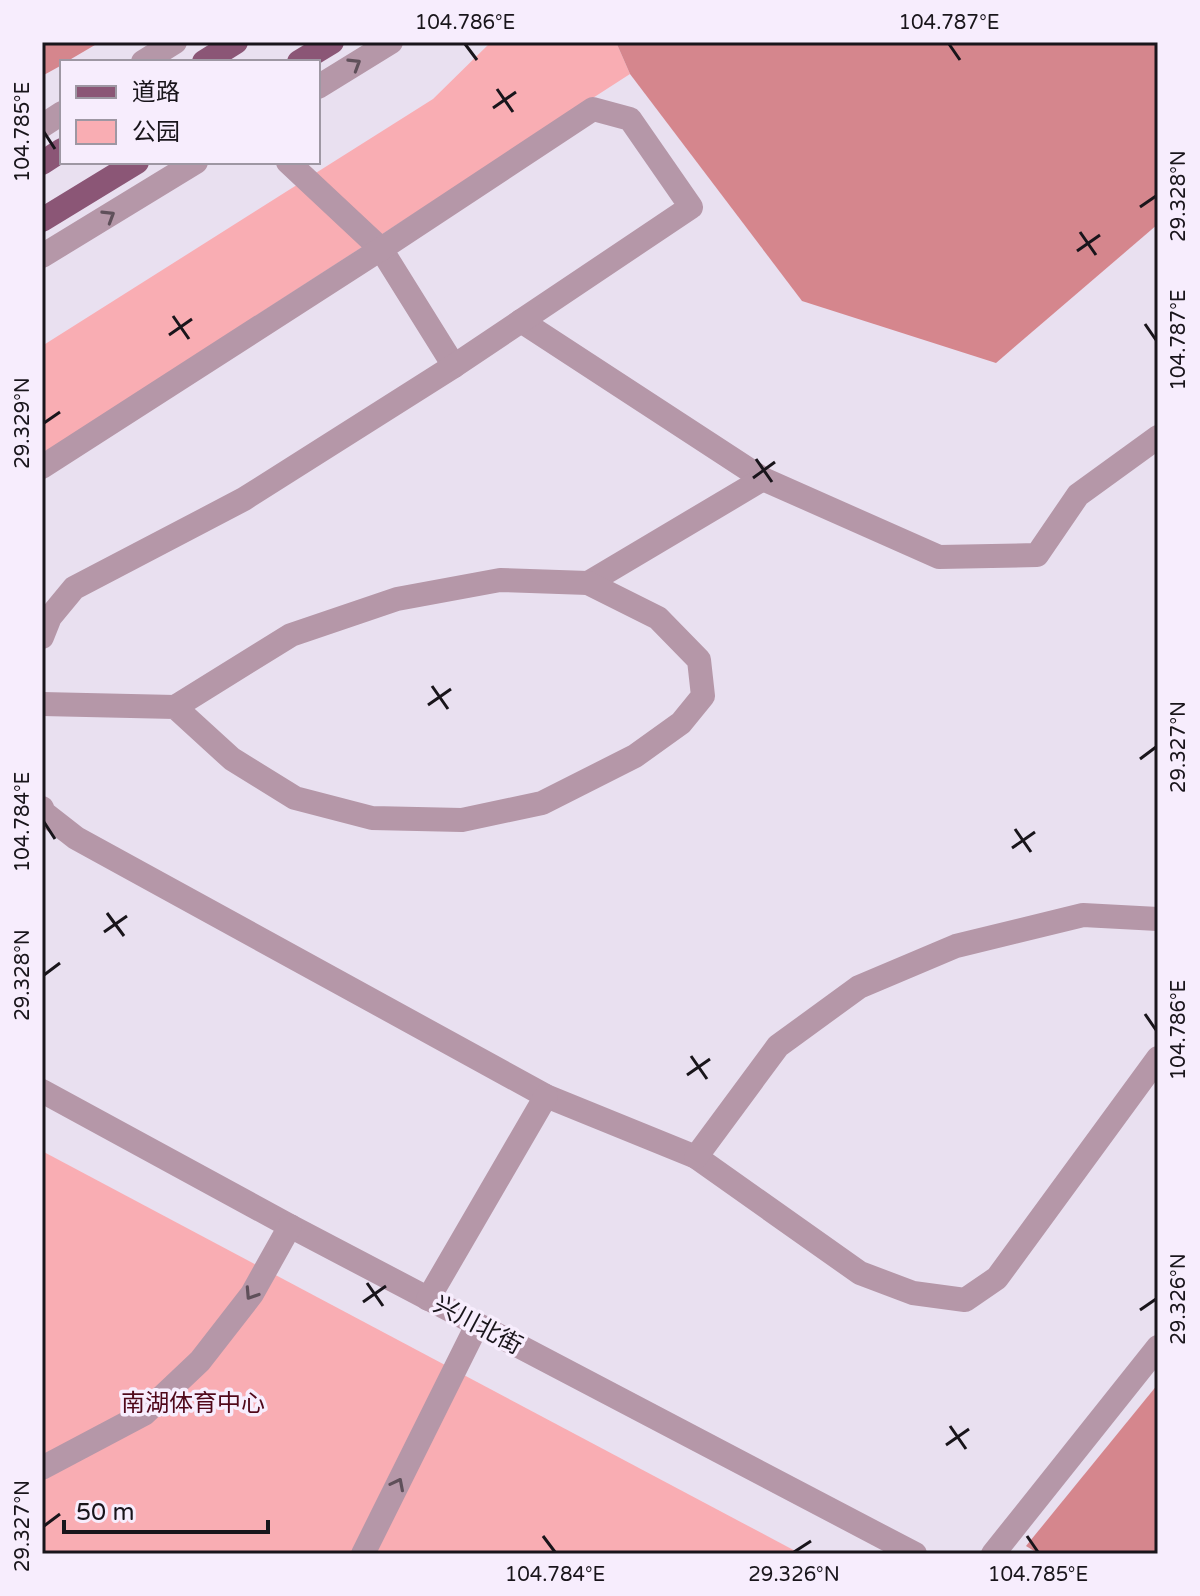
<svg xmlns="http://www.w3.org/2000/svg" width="1200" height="1596" font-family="'Varela Round','Noto Sans SC',sans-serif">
<rect width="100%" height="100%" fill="#e9e0f0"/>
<!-- green -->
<g fill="#f9adb3">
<polygon points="491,42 616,42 630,74 42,454 42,346 433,99"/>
<polygon points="42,1151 801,1554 42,1554"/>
</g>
<!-- forest -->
<g fill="#d5868d">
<polygon points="42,42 100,42 66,62 62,62 62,65 42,76"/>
<polygon points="616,42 1158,42 1158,224 996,363 802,301 630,74"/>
<polygon points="1158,1384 1158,1554 1039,1554 1026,1546"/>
</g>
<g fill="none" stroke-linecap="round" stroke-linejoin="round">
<!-- minor -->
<g stroke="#b597a8" stroke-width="24">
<polyline points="143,62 175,42"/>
<polyline points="318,87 391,42"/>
<polyline points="42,126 62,113"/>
<polyline points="288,162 381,249 454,366"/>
<polyline points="42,256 196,162"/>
<polyline points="521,321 763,479 939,557 1037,555 1078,495 1158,437"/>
<polyline points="42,467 381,249 593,109 630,119 691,207 454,366 244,499 74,588 50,617 42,637"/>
<polyline points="588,583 763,479"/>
<polyline points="42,704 175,707 291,635 397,599 500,580 588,583 658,618 699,660 703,696 681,723 635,756 542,803 462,820 372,818 295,798 232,759 175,707"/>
<polyline points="42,808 44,813 76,838 546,1096 696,1157 860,1273 913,1293 965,1300 997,1278 1158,1058"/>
<polyline points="42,1091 290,1226 915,1554"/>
<polyline points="696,1157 778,1046 859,987 956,946 1083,915 1158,919"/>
<polyline points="428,1299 546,1096"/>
<polyline points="42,1468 144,1414 200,1361 252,1294 290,1226"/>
<polyline points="363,1554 477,1325"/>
<polyline points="993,1554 1158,1347"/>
</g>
<!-- major -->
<g stroke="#8b5676" stroke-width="24">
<polyline points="204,62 236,42"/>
<polyline points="299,62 332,42"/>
<polyline points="42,163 62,150"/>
<polyline points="42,220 137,162"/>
</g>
</g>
<!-- one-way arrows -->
<defs><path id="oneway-chevron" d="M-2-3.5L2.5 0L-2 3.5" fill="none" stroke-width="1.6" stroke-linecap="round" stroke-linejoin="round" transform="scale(2)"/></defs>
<g stroke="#5f505a">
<use href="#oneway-chevron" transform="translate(355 64) rotate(-32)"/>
<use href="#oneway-chevron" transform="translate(109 216) rotate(-32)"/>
<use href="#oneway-chevron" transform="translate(251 1294) rotate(123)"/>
<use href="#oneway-chevron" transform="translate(398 1484) rotate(-63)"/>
</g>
<!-- ticks -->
<path fill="none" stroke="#19151b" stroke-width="3" d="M465 44 477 60M949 44 960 60M497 89 513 112M493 108 516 92M44 132 55 149M1140 207 1156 196M1080 232 1096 255M1077 251 1100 235M173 316 189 339M1145 324 1156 340M169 335 192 319M44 423 60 412M756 459 772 482M753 478 775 462M432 686 448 709M428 705 451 689M1140 759 1156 747M44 822 55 839M1015 829 1031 852M1012 848 1035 832M107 913 124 936M104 932 127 916M44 975 60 963M1145 1014 1156 1030M691 1056 707 1079M687 1075 710 1059M367 1283 383 1306M363 1302 386 1286M1140 1310 1156 1299M950 1426 966 1449M946 1445 969 1429M44 1526 60 1514M543 1536 555 1552M1027 1536 1038 1552M794 1552 811 1541"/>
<g text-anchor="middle" stroke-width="7" stroke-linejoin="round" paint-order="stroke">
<!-- street labels -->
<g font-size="24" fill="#19151b" stroke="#f7edfd">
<text transform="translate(478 1325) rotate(28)" y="8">兴川北街</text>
</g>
<!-- park labels -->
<g font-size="24" fill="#50081a" stroke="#f7edfd">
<text x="193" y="1411">南湖体育中心</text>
</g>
</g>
<!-- border -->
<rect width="1200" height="1596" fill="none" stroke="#f7edfd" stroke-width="88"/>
<!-- legend -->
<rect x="60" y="60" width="260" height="104" fill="#f7edfd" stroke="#9e97a3" stroke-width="2"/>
<rect x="76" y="86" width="40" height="12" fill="#8b5676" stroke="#9e97a3" stroke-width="2"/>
<text x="132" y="100" font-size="24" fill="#19151b">道路</text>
<rect x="76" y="120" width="40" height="24" fill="#f9adb3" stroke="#9e97a3" stroke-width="2"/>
<text x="132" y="140" font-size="24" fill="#19151b">公园</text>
<!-- scale -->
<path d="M64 1520v12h204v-12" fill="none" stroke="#19151b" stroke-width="4"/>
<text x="76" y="1520" font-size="24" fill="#19151b" stroke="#f7edfd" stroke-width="6" paint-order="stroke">50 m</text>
<rect x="44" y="44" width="1112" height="1508" fill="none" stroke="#19151b" stroke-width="3"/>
<g font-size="20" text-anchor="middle" fill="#19151b">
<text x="465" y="29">104.786°E</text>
<text x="949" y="29">104.787°E</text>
<text transform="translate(22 132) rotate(-90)" y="7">104.785°E</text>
<text transform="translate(1178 196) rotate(-90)" y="7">29.328°N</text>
<text transform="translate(1178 340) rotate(-90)" y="7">104.787°E</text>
<text transform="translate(22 423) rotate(-90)" y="7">29.329°N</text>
<text transform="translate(1178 747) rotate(-90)" y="7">29.327°N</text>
<text transform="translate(22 822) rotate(-90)" y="7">104.784°E</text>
<text transform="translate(22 975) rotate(-90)" y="7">29.328°N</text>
<text transform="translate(1178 1030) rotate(-90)" y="7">104.786°E</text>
<text transform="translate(1178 1299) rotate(-90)" y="7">29.326°N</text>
<text transform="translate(22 1526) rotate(-90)" y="7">29.327°N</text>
<text x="555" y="1581">104.784°E</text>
<text x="794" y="1581">29.326°N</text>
<text x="1038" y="1581">104.785°E</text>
</g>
</svg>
